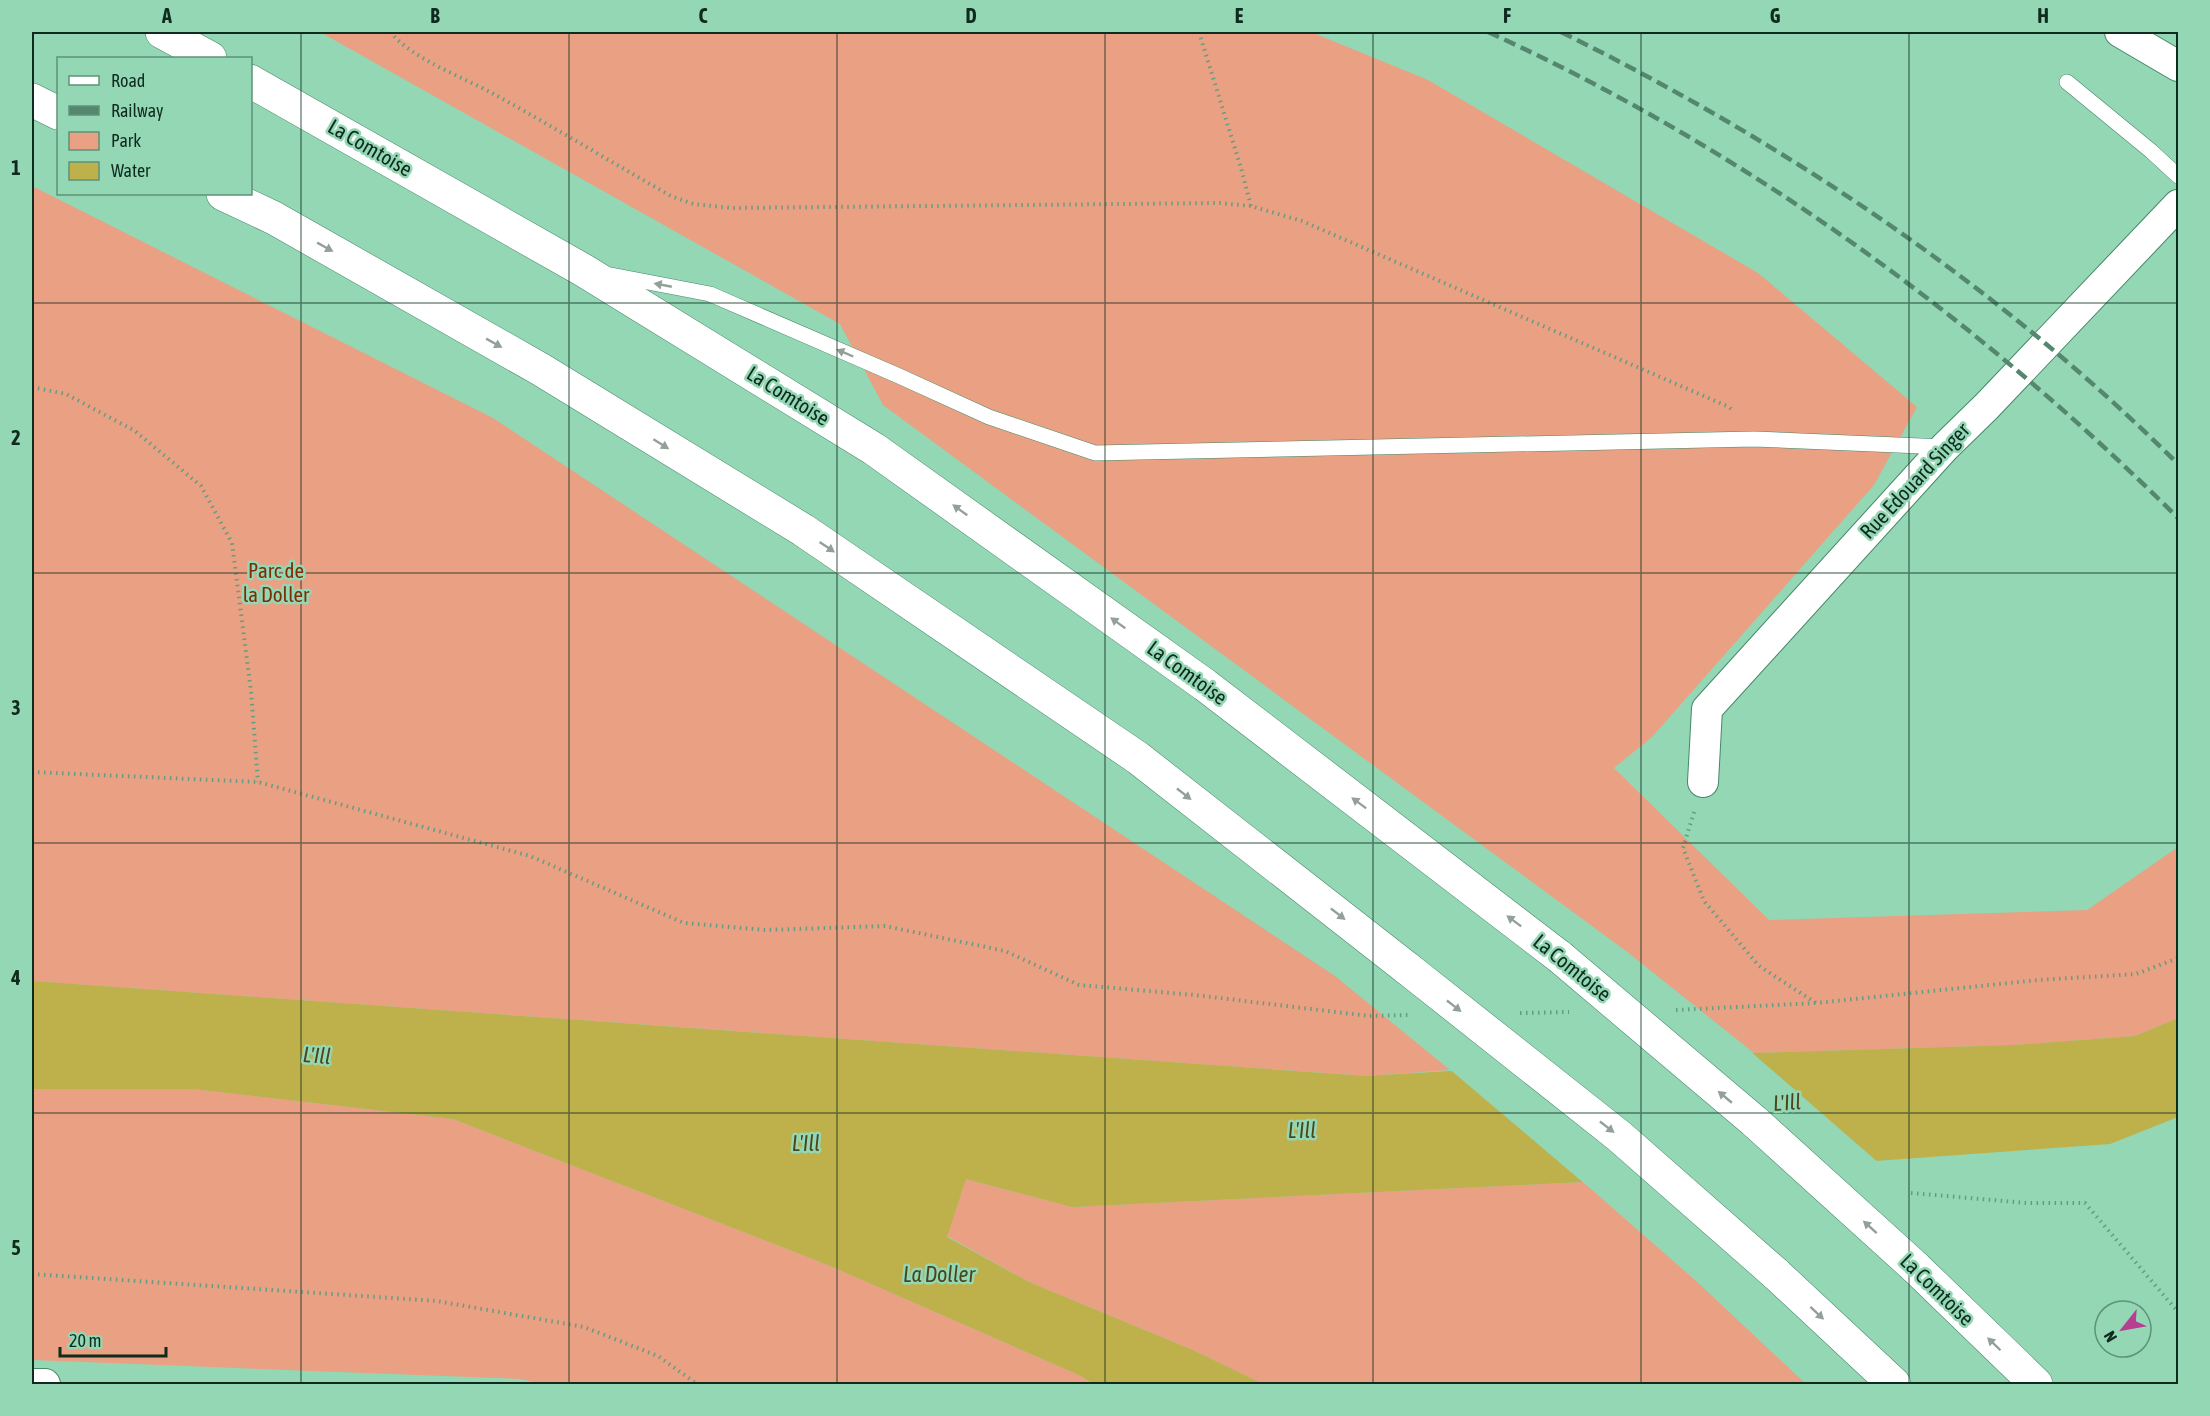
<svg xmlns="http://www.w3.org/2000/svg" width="2210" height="1416" font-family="'Asap Condensed',sans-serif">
<rect width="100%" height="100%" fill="#93d7b5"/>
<!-- green -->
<g fill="#eaa083">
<polygon points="320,32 1311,32 1428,80 1758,273 1917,407 1874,485 1652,737 1614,768 1769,920 2087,910 2178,847 2178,1018 2135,1036 2014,1045 1754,1053 1626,951 883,405 840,324"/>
<polygon points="32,186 493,418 1335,976 1450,1070 1367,1076 32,981"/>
<polygon points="32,1089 193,1089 453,1119 828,1265 1079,1375 1094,1384 544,1384 520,1379 32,1360"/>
<polygon points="966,1179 1072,1207 1583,1182 1695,1280 1806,1384 1263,1384 1195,1351 1029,1282 947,1236"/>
</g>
<!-- water -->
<polygon fill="#beb04b" points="32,981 1366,1076 1754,1053 2014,1045 2135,1036 2178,1018 2178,1117 2110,1144 1583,1182 1072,1207 966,1179 947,1237 1029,1282 1195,1351 1263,1384 1094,1384 1079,1375 828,1265 453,1119 193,1089 32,1089"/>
<!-- pier -->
<polygon fill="#93d7b5" points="1750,1051 1880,1164 1586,1185 1447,1067"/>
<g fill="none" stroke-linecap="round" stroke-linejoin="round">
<!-- lane casing -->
<g stroke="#468869" stroke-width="16">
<g id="lane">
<polyline points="2067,82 2151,151 2178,176"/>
<polyline points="611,275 710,294 899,376 989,417 1095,453 1754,439 1945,447"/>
</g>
</g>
<!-- street casing -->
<g stroke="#468869" stroke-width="32">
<g id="street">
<polyline points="2120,32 2178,66"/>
<polyline points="1703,782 1707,709 1945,447 1987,406 2178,205"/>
<polyline points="32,1384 45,1384"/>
</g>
</g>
<!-- highway casing -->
<g stroke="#468869" stroke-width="34">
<g id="highway">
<polyline points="162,32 210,58"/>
<polyline points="250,81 583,270 874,449 1205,685 1560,957"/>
<polyline points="32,100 58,113"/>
<polyline points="223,194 274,218 540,369 803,530 1138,758 1408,969"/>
<polyline points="1914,1266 2036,1384"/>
<polyline points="1775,1273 1894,1384"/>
</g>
</g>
<!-- path -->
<g stroke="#669c81" stroke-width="4" stroke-dasharray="1.5 4.5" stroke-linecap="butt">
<path d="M390 32C413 59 460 76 492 93 552 126 611 162 671 196L693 204 731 208 1220 203 1251 206 1302 221 1729 407 1734 412"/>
<polyline points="1199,32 1241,168 1251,206"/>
<polyline points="32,387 66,394 135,431 201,486 232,543 251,691 258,782"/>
<polyline points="32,772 258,782 530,856 684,923 765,930 885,926 1005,951 1079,985 1195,995 1369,1016 1410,1015"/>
<polyline points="1694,812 1683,848 1704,901 1759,966 1816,1003 2038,980 2136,974 2178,958"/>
<polyline points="1676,1010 1816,1003"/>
<polyline points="1520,1013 1569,1012"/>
<polyline points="1911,1193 2027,1203 2085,1203 2178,1312"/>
<polyline points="32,1274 437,1301 584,1327 658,1356 697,1384"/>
</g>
<!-- lane -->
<use href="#lane" stroke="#fff" stroke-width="15"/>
<!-- street -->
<use href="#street" stroke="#fff" stroke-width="30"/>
<!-- highway -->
<use href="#highway" stroke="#fff" stroke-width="33"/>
<!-- rail -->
<g stroke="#55876f" stroke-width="4.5" stroke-dasharray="12 6" stroke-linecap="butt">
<path d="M1488 32C1745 149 1979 320 2178 518"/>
<path d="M1561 32C1786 143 2000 287 2178 464"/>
</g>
<!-- highway-bridge casing -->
<g stroke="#468869" stroke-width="34" stroke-linecap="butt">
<g id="highway-bridge">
<polyline points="1560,957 1754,1121 1914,1266"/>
<polyline points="1408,969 1619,1136 1775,1273"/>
</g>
</g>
<!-- highway-bridge -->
<use href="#highway-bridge" stroke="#fff" stroke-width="33"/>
</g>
<!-- one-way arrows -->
<defs><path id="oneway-solid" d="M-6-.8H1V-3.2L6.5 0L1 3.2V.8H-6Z" transform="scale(1.5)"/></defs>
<g fill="#93a09a">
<use href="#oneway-solid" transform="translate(325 247) rotate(29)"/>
<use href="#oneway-solid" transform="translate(663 285) rotate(-169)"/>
<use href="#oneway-solid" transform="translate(494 343) rotate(29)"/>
<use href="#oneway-solid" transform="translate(845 353) rotate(-157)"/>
<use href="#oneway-solid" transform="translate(661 444) rotate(32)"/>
<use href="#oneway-solid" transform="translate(960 510) rotate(-144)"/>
<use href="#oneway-solid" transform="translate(827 547) rotate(34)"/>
<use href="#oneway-solid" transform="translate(1118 623) rotate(-144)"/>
<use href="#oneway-solid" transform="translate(1184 794) rotate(38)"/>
<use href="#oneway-solid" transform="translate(1359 803) rotate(-143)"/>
<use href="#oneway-solid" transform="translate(1338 914) rotate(38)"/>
<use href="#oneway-solid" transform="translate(1514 921) rotate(-143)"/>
<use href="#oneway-solid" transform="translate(1454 1006) rotate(38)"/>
<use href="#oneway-solid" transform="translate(1725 1097) rotate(-140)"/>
<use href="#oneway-solid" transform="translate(1607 1127) rotate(38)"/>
<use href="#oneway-solid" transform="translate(1870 1227) rotate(-138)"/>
<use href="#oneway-solid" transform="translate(1817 1313) rotate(43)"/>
<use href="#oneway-solid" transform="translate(1994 1344) rotate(-136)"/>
</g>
<!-- grid -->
<path fill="none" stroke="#0f2b1e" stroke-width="1.5" stroke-opacity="0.55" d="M301 32V1384M569 32V1384M837 32V1384M1105 32V1384M1373 32V1384M1641 32V1384M1909 32V1384M32 303H2178M32 573H2178M32 843H2178M32 1113H2178"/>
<g text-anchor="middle" stroke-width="5" stroke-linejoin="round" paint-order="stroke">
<!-- street labels -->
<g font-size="21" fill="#0f2b1e" stroke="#93d7b5">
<text transform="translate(370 148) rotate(30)" y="7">La Comtoise</text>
<text transform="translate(788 396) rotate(32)" y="7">La Comtoise</text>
<text transform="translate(1915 481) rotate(-47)" y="7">Rue Edouard Singer</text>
<text transform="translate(1187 673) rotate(36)" y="7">La Comtoise</text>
<text transform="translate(1572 968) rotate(39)" y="7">La Comtoise</text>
<text transform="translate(1937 1290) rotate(44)" y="7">La Comtoise</text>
</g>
<!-- park labels -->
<g font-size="21" fill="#7e2d03" stroke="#93d7b5">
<text x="276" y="578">Parc de<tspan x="276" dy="24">la Doller</tspan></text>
</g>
<!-- water labels -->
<g font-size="22" font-style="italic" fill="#4b451b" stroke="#93d7b5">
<text transform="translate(317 1055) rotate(5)" y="8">L'Ill</text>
<text transform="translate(1787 1102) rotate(-4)" y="8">L'Ill</text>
<text x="1302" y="1138">L'Ill</text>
<text x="806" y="1151">L'Ill</text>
<text x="939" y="1282">La Doller</text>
</g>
</g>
<!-- border -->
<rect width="2210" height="1416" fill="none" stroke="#93d7b5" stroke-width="66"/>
<!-- legend -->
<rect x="57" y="57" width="195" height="138" fill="#93d7b5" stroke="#5e9279" stroke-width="1.5"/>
<rect x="69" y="76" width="30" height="9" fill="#ffffff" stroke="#5e9279" stroke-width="1.5"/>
<text x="111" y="87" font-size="18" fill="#0f2b1e">Road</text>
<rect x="69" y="106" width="30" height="9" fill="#55876f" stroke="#5e9279" stroke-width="1.5"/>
<text x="111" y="117" font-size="18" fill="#0f2b1e">Railway</text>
<rect x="69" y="132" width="30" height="18" fill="#eaa083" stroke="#5e9279" stroke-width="1.5"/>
<text x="111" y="147" font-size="18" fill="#0f2b1e">Park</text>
<rect x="69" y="162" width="30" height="18" fill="#beb04b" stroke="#5e9279" stroke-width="1.5"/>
<text x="111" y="177" font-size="18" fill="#0f2b1e">Water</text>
<!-- north arrow -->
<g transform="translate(2123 1329) rotate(239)"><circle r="28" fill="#93d7b5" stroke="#5e9279" stroke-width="1.5"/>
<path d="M0-4.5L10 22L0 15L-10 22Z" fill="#b73e92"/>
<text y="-9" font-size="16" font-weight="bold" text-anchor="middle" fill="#0f2b1e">N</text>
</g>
<!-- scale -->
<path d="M60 1347v9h106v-9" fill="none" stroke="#0f2b1e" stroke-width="3"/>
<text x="69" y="1347" font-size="18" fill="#0f2b1e" stroke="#93d7b5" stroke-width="4.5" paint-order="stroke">20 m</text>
<rect x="33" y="33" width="2144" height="1350" fill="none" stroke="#0f2b1e" stroke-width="2"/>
<g font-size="20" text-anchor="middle" font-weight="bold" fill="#0f2b1e">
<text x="167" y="23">A</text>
<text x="435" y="23">B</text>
<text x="703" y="23">C</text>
<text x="971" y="23">D</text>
<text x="1239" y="23">E</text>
<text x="1507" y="23">F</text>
<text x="1775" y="23">G</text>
<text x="2043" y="23">H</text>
<text x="16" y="175">1</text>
<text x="16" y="445">2</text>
<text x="16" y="715">3</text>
<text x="16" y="985">4</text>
<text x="16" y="1255">5</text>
</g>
</svg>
